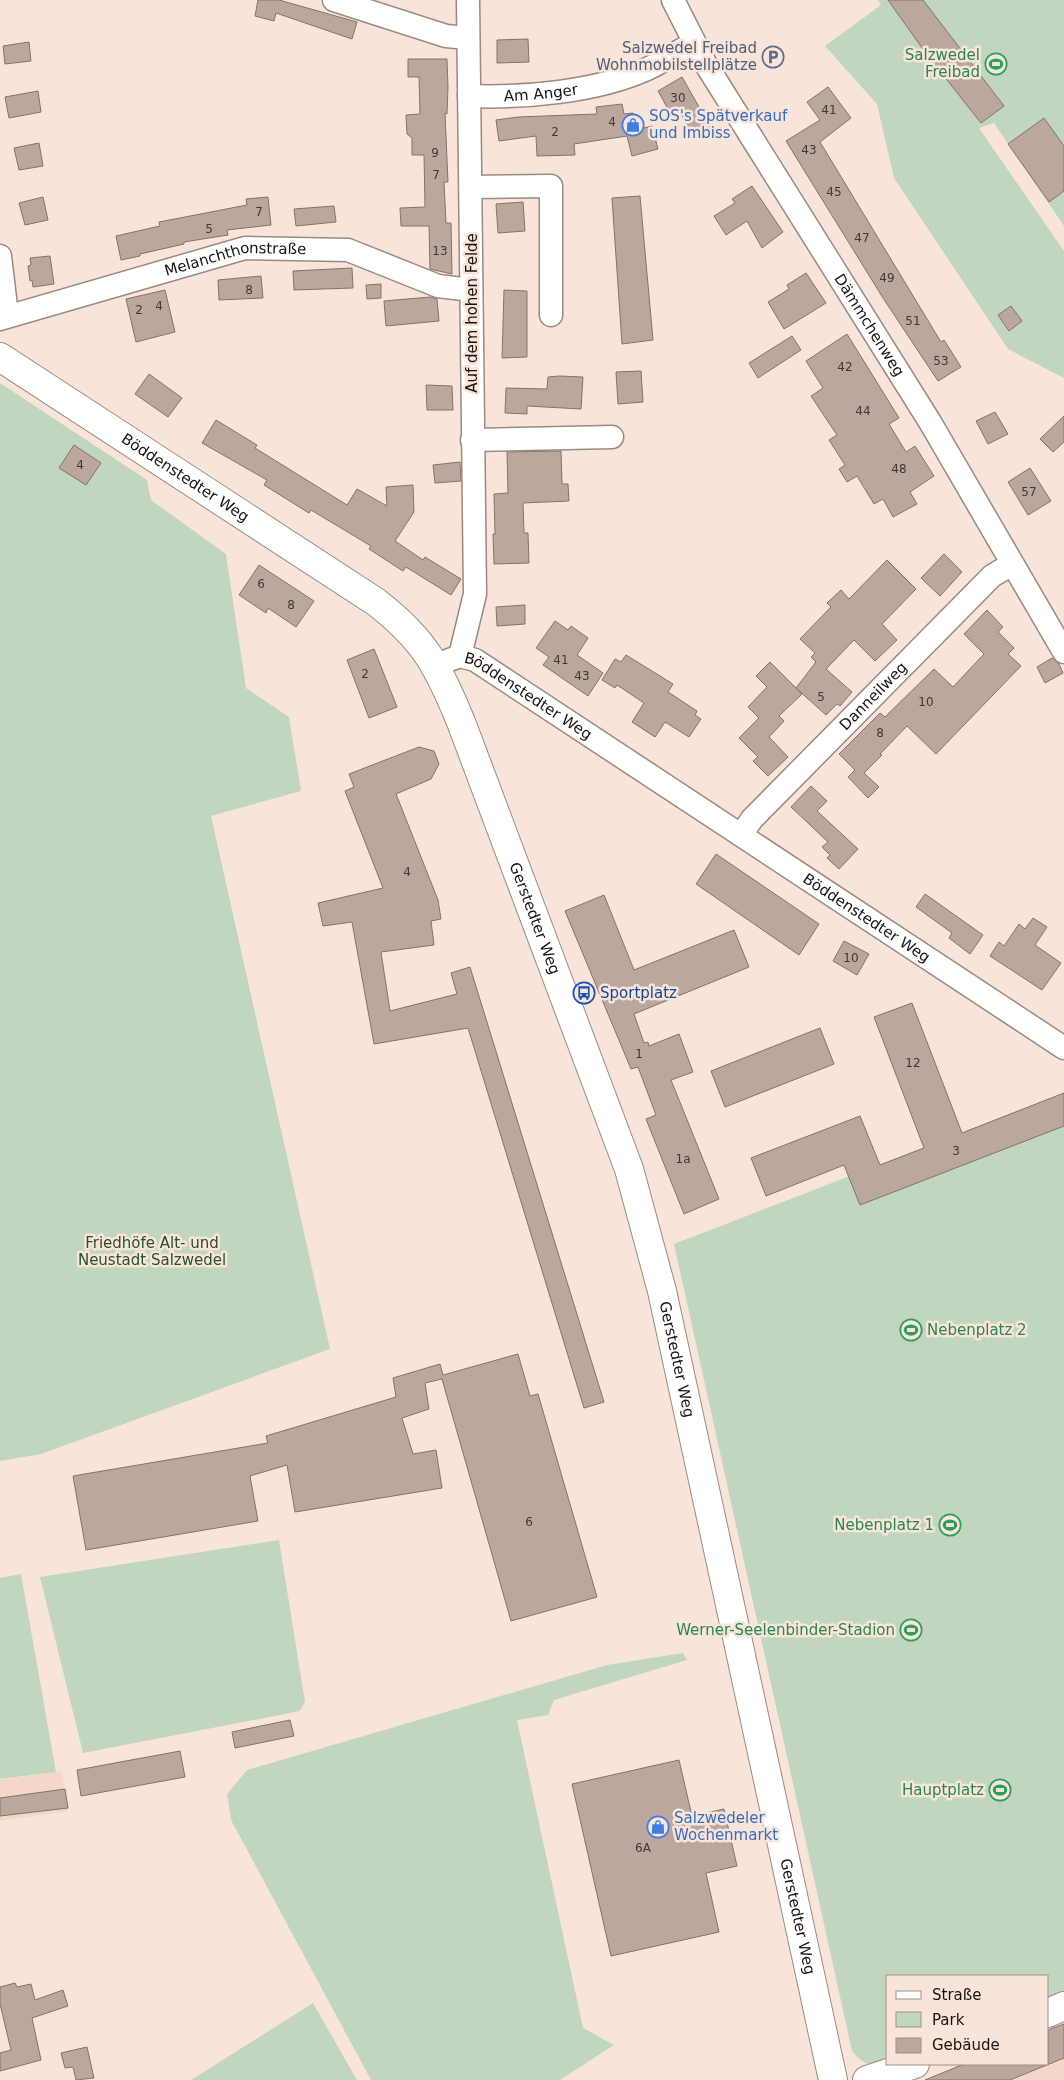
<svg xmlns="http://www.w3.org/2000/svg" width="1064" height="2080" font-family="'DejaVu Sans',sans-serif">
<rect width="100%" height="100%" fill="#f9e4da"/>
<!-- built -->
<g fill="#f3d7c9">
<polygon points="62,1771 68,1811 0,1821 0,1780"/>
<polygon points="1064,2027 1064,2080 933,2080 973,2064 1048,2064 1048,2033"/>
</g>
<!-- green -->
<g fill="#c1d6c0">
<polygon points="878,0 1064,0 1064,226 994,123 979,128 1064,251 1064,378 1008,349 894,178 877,104 825,46 881,5"/>
<polygon points="0,383 147,480 151,500 226,554 246,688 289,717 301,791 211,816 330,1349 41,1454 0,1461"/>
<path d="M1064 1093V1991L1048 1997V1976H888V2062C872 2068 862 2064 852 2051L674 1244Z"/>
<polygon points="279,1540 305,1702 300,1711 83,1753 40,1577"/>
<polygon points="21,1574 56,1772 0,1779 0,1578"/>
<polygon points="683,1653 687,1660 554,1700 548,1715 517,1720 583,2028 614,2045 560,2080 371,2080 231,1820 227,1794 247,1770 607,1665"/>
<polygon points="313,2003 357,2080 191,2080"/>
</g>
<!-- building -->
<g fill="#bba79e" stroke="#847269">
<polygon points="258,0 279,0 357,22 352,39 276,13 274,21 255,16"/>
<polygon points="888,0 923,0 1004,106 981,123 925,52"/>
<polygon points="528,39 529,62 497,63 497,40"/>
<polygon points="29,42 31,61 5,64 3,46"/>
<polygon points="408,59 447,59 448,87 447,114 445,113 448,182 444,182 446,223 451,223 452,274 430,269 429,226 401,226 400,208 425,207 424,155 412,155 412,138 407,134 406,115 420,114 419,77 408,77"/>
<polygon points="682,77 711,128 694,137 681,114 673,118 658,91"/>
<polygon points="828,87 851,118 820,142 941,342 944,340 961,367 938,381 883,298 786,141 820,120 807,102"/>
<polygon points="38,91 41,112 9,118 5,97"/>
<polygon points="622,104 624,114 633,113 635,130 652,126 658,149 632,156 627,136 574,144 575,155 537,156 536,136 499,141 496,120 518,117 597,114 596,107"/>
<polygon points="1044,118 1064,146 1064,191 1049,202 1008,144"/>
<polygon points="39,143 43,166 19,170 14,148"/>
<polygon points="752,186 783,232 762,248 747,221 726,235 714,216 735,203 732,199"/>
<polygon points="640,196 653,340 622,344 612,198"/>
<polygon points="43,197 48,220 25,225 19,203"/>
<polygon points="268,197 271,225 227,230 228,235 184,242 184,244 140,254 140,256 121,260 116,236 160,226 159,222 247,205 246,199"/>
<polygon points="523,202 525,231 498,233 496,204"/>
<polygon points="334,206 336,222 296,226 294,209"/>
<polygon points="50,256 54,284 33,287 32,280 30,281 28,266 31,265 30,258"/>
<polygon points="352,268 353,288 294,290 293,271"/>
<polygon points="806,273 826,303 784,329 768,302 789,289 787,285"/>
<polygon points="261,276 263,298 219,300 218,280"/>
<polygon points="381,284 381,298 367,299 366,285"/>
<polygon points="165,290 175,332 136,342 126,299"/>
<polygon points="504,290 527,291 527,357 502,358"/>
<polygon points="430,297 437,299 439,321 386,326 384,301"/>
<polygon points="1011,306 1022,321 1009,331 998,315"/>
<polygon points="847,334 899,418 889,424 906,452 915,446 934,476 910,492 917,504 893,517 883,499 874,504 857,476 847,482 839,469 845,465 829,440 837,435 811,396 823,388 806,361"/>
<polygon points="792,336 801,350 758,378 749,363"/>
<polygon points="641,371 643,402 618,404 616,372"/>
<polygon points="149,374 182,398 168,417 135,394"/>
<polygon points="559,376 583,377 581,409 527,406 527,414 505,413 506,388 547,389 548,377"/>
<polygon points="426,385 452,386 453,410 427,410"/>
<polygon points="995,412 1008,434 988,444 976,421"/>
<polygon points="1064,416 1064,442 1053,452 1040,439"/>
<polygon points="216,420 257,445 255,448 347,505 357,489 387,506 386,487 413,485 414,512 395,541 423,560 425,557 461,579 451,595 406,567 403,571 369,549 371,546 311,510 309,513 264,485 267,480 202,443"/>
<polygon points="74,445 101,463 86,485 59,468"/>
<polygon points="561,451 562,484 568,484 569,501 523,503 524,533 528,533 529,563 494,564 493,534 495,534 494,494 508,493 507,452"/>
<polygon points="460,462 461,481 435,483 433,465"/>
<polygon points="1030,468 1051,501 1028,515 1008,482"/>
<polygon points="944,554 962,572 940,596 921,578"/>
<polygon points="887,560 916,589 882,624 897,640 875,661 854,640 826,669 852,692 840,706 837,704 826,715 796,688 816,662 811,657 815,653 800,639 831,607 827,603 841,590 849,599"/>
<polygon points="259,565 314,601 296,627 268,608 266,613 239,595"/>
<polygon points="525,605 525,624 497,626 496,607"/>
<polygon points="987,610 1003,627 998,632 1014,648 1008,654 1021,666 936,754 907,726 880,754 882,755 864,773 879,787 868,798 848,777 855,770 839,754 880,713 885,717 934,669 953,687 984,654 964,634"/>
<polygon points="555,621 568,630 571,626 588,638 577,655 603,673 588,696 543,665 549,657 536,648"/>
<polygon points="374,649 397,707 369,718 347,660"/>
<polygon points="626,655 673,684 668,692 697,711 695,715 701,719 689,737 665,722 655,737 632,722 644,703 617,685 615,688 602,680 615,659 621,662"/>
<polygon points="1052,658 1059,664 1063,673 1045,683 1037,667"/>
<polygon points="770,662 802,694 779,716 784,721 769,737 788,757 768,776 753,761 758,757 739,738 759,718 748,707 767,687 756,676"/>
<polygon points="419,747 434,751 439,764 431,779 396,794 438,900 441,919 431,921 434,945 381,952 390,1011 457,994 451,973 470,967 604,1402 584,1408 468,1028 374,1044 352,922 323,926 318,903 383,888 345,791 354,787 349,774"/>
<polygon points="811,786 827,801 817,811 858,849 839,869 827,858 830,855 822,847 828,842 791,807"/>
<polygon points="716,854 819,924 799,955 696,884"/>
<polygon points="925,894 983,935 970,954 949,938 952,933 916,907"/>
<polygon points="604,895 634,970 734,930 749,967 634,1014 644,1043 648,1042 649,1046 679,1034 693,1072 671,1080 719,1199 684,1214 646,1119 656,1115 638,1067 631,1069 565,911"/>
<polygon points="1033,918 1047,927 1035,945 1061,963 1042,990 990,956 999,942 1004,946 1019,924 1025,929"/>
<polygon points="844,941 869,954 857,975 833,961"/>
<polygon points="912,1003 962,1133 1064,1093 1064,1126 860,1205 844,1165 766,1196 751,1158 860,1116 880,1165 924,1148 874,1017"/>
<polygon points="820,1028 834,1064 725,1107 711,1071"/>
<polygon points="518,1354 530,1396 538,1394 597,1597 511,1621 442,1379 425,1383 429,1409 402,1418 413,1454 436,1450 442,1488 295,1512 287,1465 250,1476 258,1521 86,1550 73,1476 268,1443 266,1436 396,1397 393,1378 440,1364 443,1375"/>
<polygon points="290,1720 294,1736 235,1748 232,1732"/>
<polygon points="180,1751 185,1777 81,1796 77,1770"/>
<polygon points="679,1760 692,1816 724,1809 737,1866 706,1873 719,1932 611,1956 572,1784"/>
<polygon points="65,1789 68,1808 0,1816 0,1798"/>
<polygon points="15,1983 17,1987 31,1984 35,2000 63,1990 68,2006 32,2018 41,2060 0,2071 0,2053 11,2050 0,2004 0,1987"/>
<polygon points="1064,2024 1064,2058 1010,2080 925,2080 964,2064 1048,2064 1048,2030"/>
<polygon points="87,2047 94,2078 76,2080 73,2067 65,2068 61,2053"/>
</g>
<g fill="none" stroke-linecap="round" stroke-linejoin="round">
<!-- street casing -->
<g stroke="#9c8980" stroke-width="25">
<g id="street">
<polyline points="334,0 446,36 468,38"/>
<path id="s1" d="M673 0 705 63 930 422 1064 652"/>
<path id="s2" d="M469 96C524 98 596 92 647 69 663 62 678 51 694 43"/>
<polyline points="471,187 551,186 551,315"/>
<polyline points="0,256 7,315"/>
<path id="s3" d="M0 319 245 248 348 250 438 286 471 290"/>
<polyline points="472,440 612,437"/>
<polyline points="460,656 475,594 468,0"/>
<path id="s4" d="M436 665 460 656 475 660 1064 1048"/>
<path id="s5" d="M741 835 752 819 992 576 1012 564"/>
</g>
</g>
<!-- secondary casing -->
<g stroke="#9c8980" stroke-width="30">
<g id="secondary">
<path id="s6" d="M0 357 376 602C425 640 438 666 461 722L629 1169 662 1291 833 2080"/>
<polyline points="1048,2013 1064,2006"/>
<polyline points="867,2080 915,2064"/>
</g>
</g>
<!-- street -->
<use href="#street" stroke="#fff" stroke-width="22"/>
<!-- secondary -->
<use href="#secondary" stroke="#fff" stroke-width="28"/>
</g>
<!-- icons -->
<defs>
<g id="parking-ring" transform="scale(1.125)"><circle r="9.5" fill="#f9e4da" stroke="#5c6f8a" stroke-width="1.5"/><path d="M-3.5-5.5H1a3.5 3.5 0 0 1 0 7H-1V5.5H-3.5ZM-1-3.4V-.6H.8a1.4 1.4 0 0 0 0-2.8Z" fill="#5c6f8a"/></g>
<g id="stadium-ring" transform="scale(1.125)"><circle r="9.5" fill="#f9e4da" stroke="#2e9e5b" stroke-width="1.5"/><path d="M0-5a6.5 5 0 1 0 0 10a6.5 5 0 1 0 0-10ZM-3.5-1.8h7v3.6h-7Z" fill="#2e9e5b"/></g>
<g id="shop-ring" transform="scale(1.125)"><circle r="9.5" fill="#f9e4da" stroke="#3f7fe0" stroke-width="1.5"/><path d="M-5-2.5h2.3a2.7 3.5 0 0 1 5.4 0H5L5.5 6h-11ZM-1.5-2.5h3a1.5 2.3 0 0 0-3 0Z" fill="#3f7fe0"/></g>
<g id="bus-ring" transform="scale(1.125)"><circle r="9.5" fill="#f9e4da" stroke="#1a4fb4" stroke-width="1.5"/><path d="M-5-6H5V4H4V6H2V4H-2V6H-4V4H-5ZM-3.5-4V0h7V-4ZM-3.5 1.2v1.5H-2V1.2ZM2 1.2v1.5H3.5V1.2Z" fill="#1a4fb4"/></g>
</defs>
<g fill-rule="evenodd">
<use href="#parking-ring" x="773" y="57"/>
<use href="#stadium-ring" x="996" y="64"/>
<use href="#shop-ring" x="633" y="125"/>
<use href="#bus-ring" x="584" y="993"/>
<use href="#stadium-ring" x="911" y="1330"/>
<use href="#stadium-ring" x="950" y="1525"/>
<use href="#stadium-ring" x="911" y="1630"/>
<use href="#stadium-ring" x="1000" y="1790"/>
<use href="#shop-ring" x="658" y="1827"/>
</g>
<g text-anchor="middle" stroke-width="5" stroke-linejoin="round" paint-order="stroke">
<!-- number labels -->
<g font-size="12" fill="#423733">
<text x="678" y="102">30</text>
<text x="829" y="114">41</text>
<text x="612" y="126">4</text>
<text x="555" y="136">2</text>
<text x="809" y="154">43</text>
<text x="435" y="157">9</text>
<text x="436" y="179">7</text>
<text x="834" y="196">45</text>
<text x="259" y="216">7</text>
<text x="209" y="233">5</text>
<text x="862" y="242">47</text>
<text x="440" y="255">13</text>
<text x="887" y="282">49</text>
<text x="249" y="294">8</text>
<text x="159" y="310">4</text>
<text x="139" y="314">2</text>
<text x="913" y="325">51</text>
<text x="941" y="365">53</text>
<text x="845" y="371">42</text>
<text x="863" y="415">44</text>
<text x="80" y="469">4</text>
<text x="899" y="473">48</text>
<text x="1029" y="496">57</text>
<text x="261" y="588">6</text>
<text x="291" y="609">8</text>
<text x="561" y="664">41</text>
<text x="365" y="678">2</text>
<text x="582" y="680">43</text>
<text x="821" y="701">5</text>
<text x="926" y="706">10</text>
<text x="880" y="737">8</text>
<text x="407" y="876">4</text>
<text x="851" y="962">10</text>
<text x="639" y="1058">1</text>
<text x="913" y="1067">12</text>
<text x="956" y="1155">3</text>
<text x="683" y="1163">1a</text>
<text x="529" y="1526">6</text>
<text x="643" y="1852">6A</text>
</g>
<!-- service labels -->
<g font-size="15" fill="#4e5e75" stroke="#f9e4da" text-anchor="end">
<text x="757" y="53">Salzwedel Freibad<tspan x="757" dy="17">Wohnmobilstellplätze</tspan></text>
</g>
<!-- leisure labels -->
<g font-size="15" fill="#27864d" stroke="#f9e4da" text-anchor="end">
<text x="980" y="60">Salzwedel<tspan x="980" dy="17">Freibad</tspan></text>
<text x="927" y="1335" text-anchor="start">Nebenplatz 2</text>
<text x="934" y="1530">Nebenplatz 1</text>
<text x="895" y="1635">Werner-Seelenbinder-Stadion</text>
<text x="984" y="1795">Hauptplatz</text>
</g>
<!-- street labels -->
<g font-size="15" fill="#19120f" stroke="#f9e4da">
<text dy="5" stroke="none"><textPath href="#s2" startOffset="72">Am Anger</textPath></text>
<text dy="5" stroke="none"><textPath href="#s3" startOffset="244">Melanchthonstraße</textPath></text>
<text transform="translate(472 313) rotate(-90)" y="5">Auf dem hohen Felde</text>
<text dy="5" stroke="none"><textPath href="#s1" startOffset="380">Dämmchenweg</textPath></text>
<text dy="5" stroke="none"><textPath href="#s6" startOffset="221">Böddenstedter Weg</textPath></text>
<text dy="5" stroke="none"><textPath href="#s5" startOffset="192">Danneilweg</textPath></text>
<text dy="5" stroke="none"><textPath href="#s4" startOffset="105">Böddenstedter Weg</textPath></text>
<text dy="5" stroke="none"><textPath href="#s6" startOffset="808">Gerstedter Weg</textPath></text>
<text dy="5" stroke="none"><textPath href="#s4" startOffset="510">Böddenstedter Weg</textPath></text>
<text dy="5" stroke="none"><textPath href="#s6" startOffset="1272">Gerstedter Weg</textPath></text>
<text dy="5" stroke="none"><textPath href="#s6" startOffset="1842">Gerstedter Weg</textPath></text>
</g>
<!-- shop labels -->
<g font-size="15" fill="#366cbe" stroke="#f9e4da" text-anchor="start">
<text x="649" y="121">SOS's Spätverkauf<tspan x="649" dy="17">und Imbiss</tspan></text>
<text x="674" y="1823">Salzwedeler<tspan x="674" dy="17">Wochenmarkt</tspan></text>
</g>
<!-- transit labels -->
<g font-size="15" fill="#164399" stroke="#f9e4da" text-anchor="start">
<text x="600" y="998">Sportplatz</text>
</g>
<!-- park labels -->
<g font-size="15" fill="#275127" stroke="#f9e4da">
<text x="152" y="1248">Friedhöfe Alt- und<tspan x="152" dy="17">Neustadt Salzwedel</tspan></text>
</g>
</g>
<!-- legend -->
<rect x="886" y="1975" width="162" height="90" fill="#f9e4da" stroke="#9f9089"/>
<rect x="896" y="1991" width="25" height="8" fill="#ffffff" stroke="#9f9089"/>
<text x="932" y="2000" font-size="15" fill="#19120f">Straße</text>
<rect x="896" y="2012" width="25" height="15" fill="#c1d6c0" stroke="#9f9089"/>
<text x="932" y="2025" font-size="15" fill="#19120f">Park</text>
<rect x="896" y="2038" width="25" height="15" fill="#bba79e" stroke="#9f9089"/>
<text x="932" y="2050" font-size="15" fill="#19120f">Gebäude</text>
</svg>
